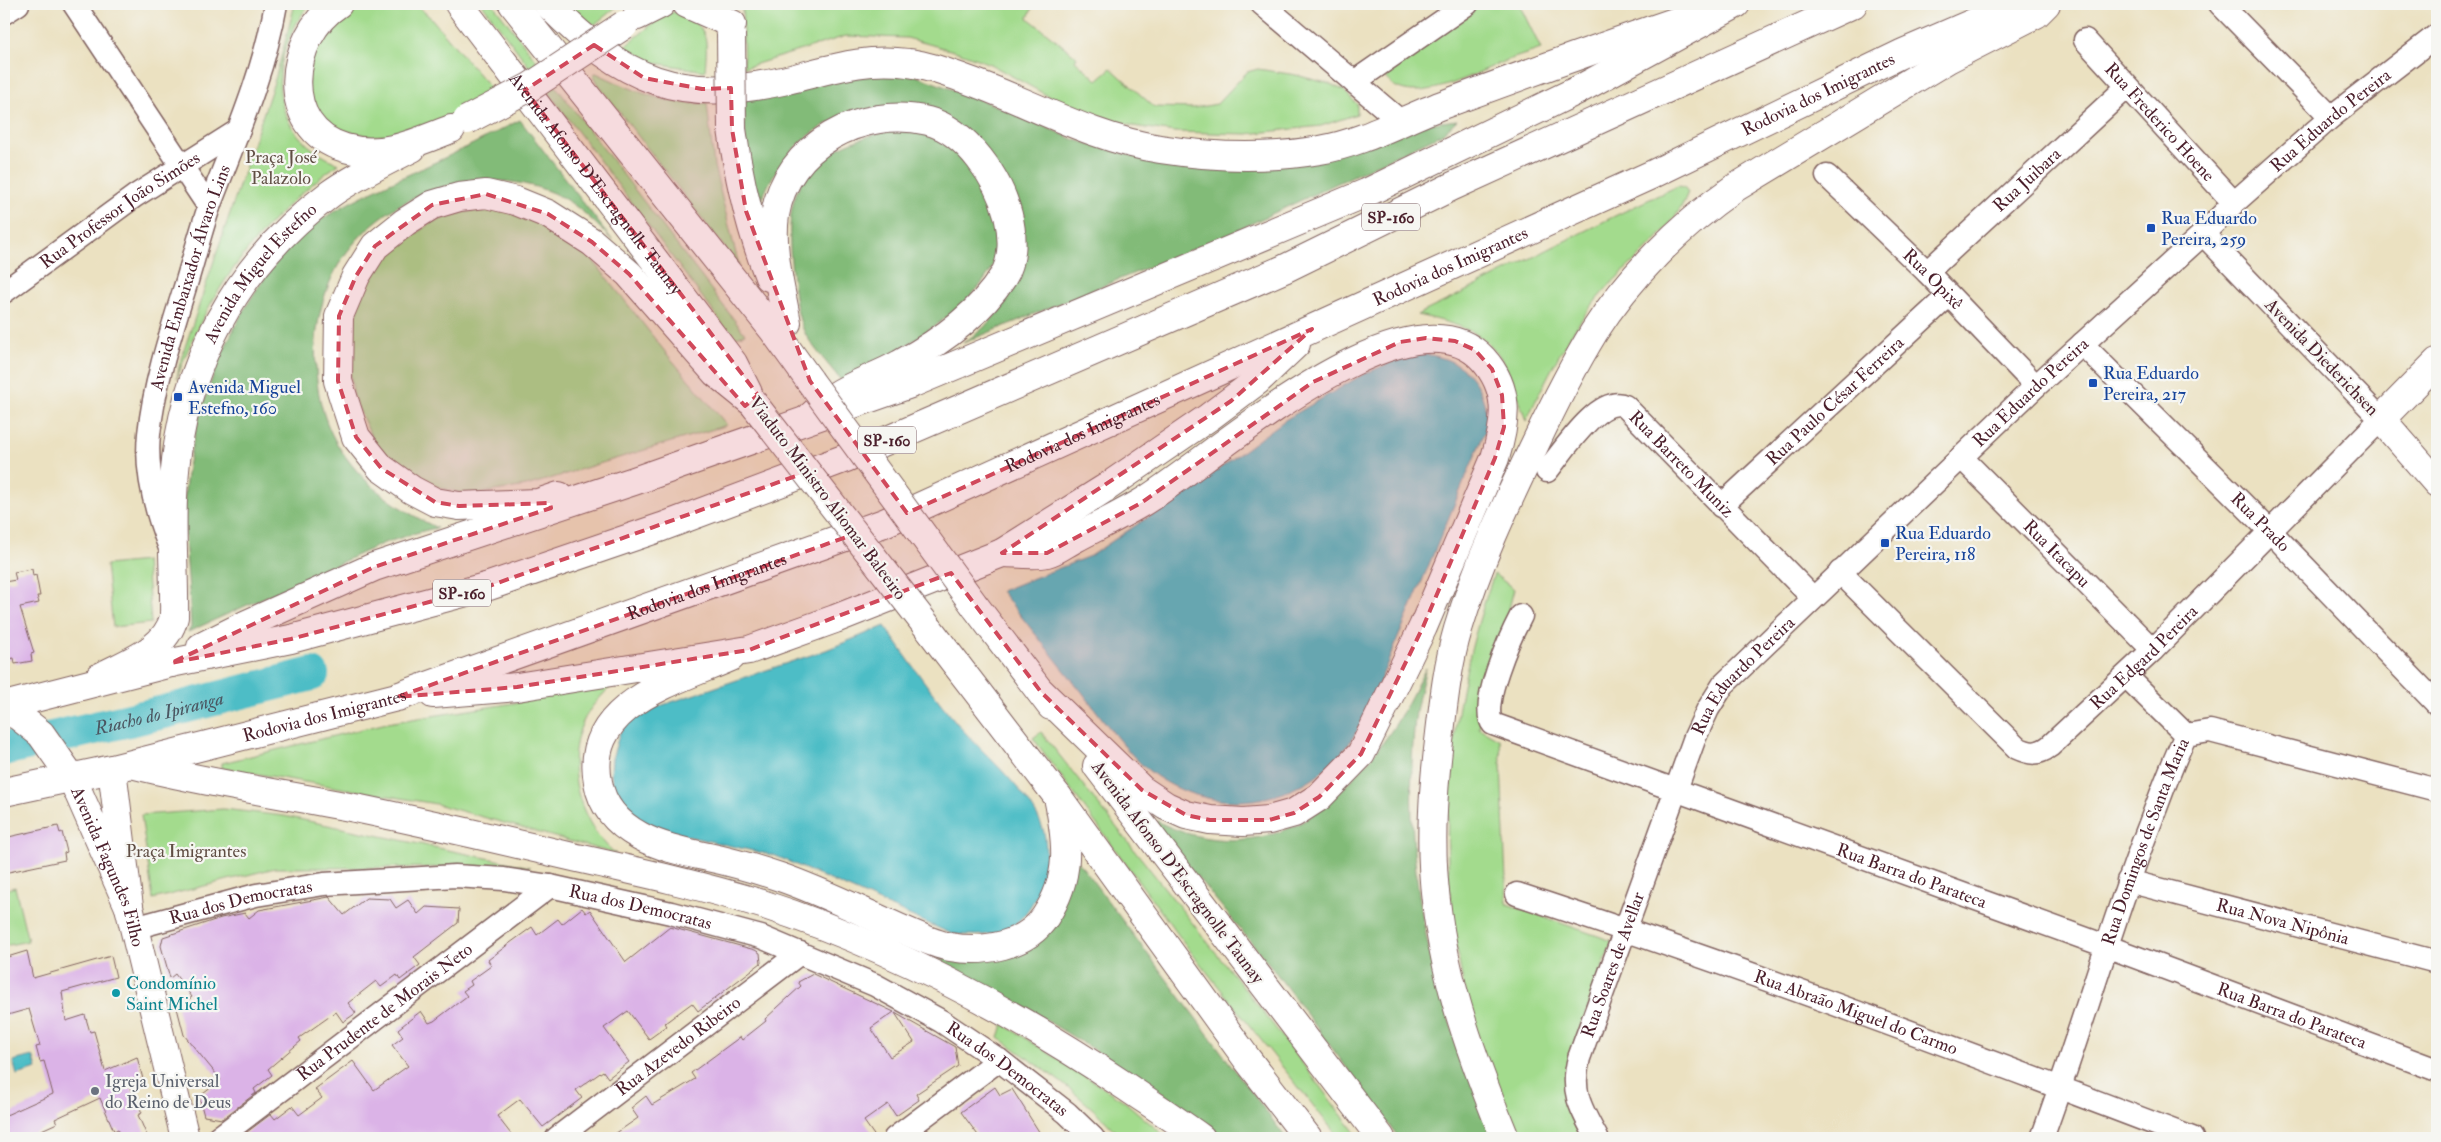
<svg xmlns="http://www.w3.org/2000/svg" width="2441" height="1142" font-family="'IM FELL Double Pica',serif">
<rect width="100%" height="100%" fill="#f6f6f2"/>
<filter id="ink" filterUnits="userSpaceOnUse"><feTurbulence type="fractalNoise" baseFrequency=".02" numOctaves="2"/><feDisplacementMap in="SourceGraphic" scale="10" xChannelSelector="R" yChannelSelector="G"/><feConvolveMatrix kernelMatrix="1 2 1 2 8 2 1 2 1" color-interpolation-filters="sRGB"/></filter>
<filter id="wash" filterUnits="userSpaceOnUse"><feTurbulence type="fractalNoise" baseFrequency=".0096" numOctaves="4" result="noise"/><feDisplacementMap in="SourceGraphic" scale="20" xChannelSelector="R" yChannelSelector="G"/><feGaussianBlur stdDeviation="1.12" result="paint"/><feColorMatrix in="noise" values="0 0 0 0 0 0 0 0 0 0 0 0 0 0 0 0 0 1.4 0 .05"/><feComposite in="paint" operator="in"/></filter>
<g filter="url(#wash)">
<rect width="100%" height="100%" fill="#ebe1c1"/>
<!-- green -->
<g fill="#a3db8d" stroke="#767d5c">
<path d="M295 4H311C298 17 291 33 285 50 269 103 290 143 339 164 323 174 308 188 294 200 240 250 201 309 177 378L180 362 276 76Z"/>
<polygon points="349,4 415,4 431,18 492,90 432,126 405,134 370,136 346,131 331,125 317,115 307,92 314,41"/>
<polygon points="482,4 493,4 745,334 733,338"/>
<polygon points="566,4 620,4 594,25 587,22"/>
<polygon points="742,4 950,4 959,9 963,4 1034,4 1028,18 1077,57 1075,60 1097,80 1111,68 1154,107 1194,108 1217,104 1247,72 1258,69 1296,75 1330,84 1343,90 1357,104 1357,114 1321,126 1247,134 1175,132 1133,126 1068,107 990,64 961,53 907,38 846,36 744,68"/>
<path d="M1483 4H1519L1541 49C1527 54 1512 58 1498 64 1470 76 1408 110 1385 77L1401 63Z"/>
<path d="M674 12C709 27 708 34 705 71L655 63 622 49 663 15Z"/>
<path d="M596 73C628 88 671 108 707 103L714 166 739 266 600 87 593 74Z"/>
<path d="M1678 186 1684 187 1688 192C1673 234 1625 265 1597 299 1567 335 1546 379 1526 421 1503 348 1494 331 1417 315 1505 273 1590 226 1678 186Z"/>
<polygon points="489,208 518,212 558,229 592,259 666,353 727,425 526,486 469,495 411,480 378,451 354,399 347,353 357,293 376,262 432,222 460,213"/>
<polygon points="146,561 151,623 113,627 106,565"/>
<path d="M1494 574 1514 589 1479 728 1500 740 1507 904 1612 941 1565 1072 1567 1100 1587 1138H1516C1501 1101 1483 1063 1472 1025 1467 1010 1465 993 1462 977 1434 841 1448 705 1494 574Z"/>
<path d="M613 684C603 695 590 706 584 720 562 764 579 824 616 854L436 804 222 768V763L387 723 514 703Z"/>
<polygon points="1041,732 1274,1026 1359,1138 1339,1138 1191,952 1033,738"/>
<polygon points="223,809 284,816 530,867 275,868 153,899 141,815"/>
<polygon points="15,887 28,941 4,946 4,890"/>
<path d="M1003 1024 1124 1101 1167 1138H1121C1086 1097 1042 1068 999 1038Z"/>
</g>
<!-- forest -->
<g fill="#82bb78" stroke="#666d52">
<path d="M906 72 1007 110 1075 140 1147 160 1457 120 1442 134 1225 236 963 343C992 325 1008 303 1018 271L970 136 828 123C792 144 771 171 758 210L747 172 744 99 804 83Z"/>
<path d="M520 120 612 240C595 223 577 203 553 193 477 161 382 193 339 264 321 294 313 335 316 369 318 403 327 433 348 460 371 491 403 511 437 528 418 531 402 538 384 543L188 632 191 627C190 584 182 532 185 491 194 398 247 268 327 216 358 196 393 182 425 167 458 152 489 136 520 120Z"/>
<path d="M888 131C900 132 914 131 926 135 945 142 970 163 980 182 991 202 999 223 998 246 995 302 886 356 843 383 831 367 816 352 806 335 796 317 794 290 792 271 782 185 804 152 888 131Z"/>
<path d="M1426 668C1421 688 1415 710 1414 731 1406 822 1417 921 1445 1008 1459 1052 1478 1095 1495 1138H1399L1270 965 1155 826 1157 821C1198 843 1247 846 1290 828 1327 813 1376 756 1397 722 1408 704 1416 686 1426 668Z"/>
<polygon points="1074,856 1286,1138 1226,1138 1151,1085 1041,1017 937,958 1014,952"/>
</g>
<!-- water -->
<g fill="#4ebdc6" stroke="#4c6e78">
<path d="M1410 354C1457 352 1487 379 1487 427L1363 721C1343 758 1314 785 1273 796 1223 810 1169 794 1134 757 1115 737 1099 714 1082 692 1055 659 1028 625 1001 591L1090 556 1208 477 1285 420 1362 375Z"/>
<path d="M885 626C909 661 934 697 962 729 986 756 1032 795 1043 829 1050 852 1044 881 1033 902 1013 937 989 937 952 934L776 856 646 827 624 810 614 792 611 773 612 759 620 732 636 714 826 650Z"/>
<polygon points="33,1056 37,1069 17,1075 13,1061"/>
</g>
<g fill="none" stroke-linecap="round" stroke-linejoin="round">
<!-- river -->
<path stroke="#4ebdc6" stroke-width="34" id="s1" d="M4 749 164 712 312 674"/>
</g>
<g id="blocks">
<!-- building -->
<g fill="#dbb3e7">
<polygon points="32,569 33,576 36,575 40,596 37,596 39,603 20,607 34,653 31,654 32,661 15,664 14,658 4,660 4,582 16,580 14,572"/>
<polygon points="58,826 60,833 62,832 67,852 64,853 65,860 4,873 4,838"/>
<polygon points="329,897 344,915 366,898 390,899 396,908 408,900 418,914 426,907 459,909 458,923 414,957 420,965 400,980 397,975 381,987 376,981 348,1003 356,1013 343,1022 336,1012 299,1038 301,1041 268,1069 272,1075 254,1089 256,1093 222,1119 204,1116 199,1097 221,1080 184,1035 177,1008 192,997 175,974 170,978 161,946 163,937 221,918 245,913 249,918 259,910"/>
<polygon points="582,908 586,913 590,910 626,962 670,927 755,950 760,953 761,963 698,1011 692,1003 665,1023 667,1026 649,1039 628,1011 604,1028 629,1062 608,1078 603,1071 576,1090 582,1098 543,1127 520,1099 497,1116 514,1138 239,1138 271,1114 275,1119 292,1106 299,1115 322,1098 315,1089 353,1061 374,1090 408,1066 392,1045 403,1037 398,1029 421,1011 429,1023 434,1021 467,996 463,991 472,985 470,981 491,966 488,960 510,943 532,927 537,935 558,919 562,924"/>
<polygon points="27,951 33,978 111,956 116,977 62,992 66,1021 85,1015 90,1032 94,1031 105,1071 137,1057 143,1079 130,1085 142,1113 138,1115 148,1138 122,1138 118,1129 114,1131 100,1098 55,1119 57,1123 24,1138 4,1138 4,1116 53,1094 44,1061 40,1062 36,1047 40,1046 29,1009 4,1016 4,958"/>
<polygon points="813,974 894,1012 871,1028 890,1057 914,1042 895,1013 955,1047 958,1066 916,1094 919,1100 896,1116 888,1104 864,1121 876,1138 609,1138 638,1118 631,1108 646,1096 652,1105 695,1079 691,1073 740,1037 742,1040 766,1021 765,1019 801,986 798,982"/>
<polygon points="995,1087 1000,1095 1012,1089 1043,1138 980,1138 961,1112"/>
</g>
</g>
</g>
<g filter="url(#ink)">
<use href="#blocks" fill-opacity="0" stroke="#826360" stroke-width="1"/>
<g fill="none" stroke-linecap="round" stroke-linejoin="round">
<!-- minor casing -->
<g stroke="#826360" stroke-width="25">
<g id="minor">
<polyline points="74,4 209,207"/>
<polyline points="1262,4 1400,121"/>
<polyline points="2220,4 2331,117"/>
<polyline points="4,13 18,4"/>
<path id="s2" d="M2085 40 2234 203"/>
<polyline points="1354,82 1467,4"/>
<path id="s3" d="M1827 176 1927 272 2036 386"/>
<path id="s4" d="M1927 272 2127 87"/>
<path id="s5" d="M4 292 135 196 239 130"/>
<path id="s6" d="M2082 344 2270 531 2437 704"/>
<path id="s7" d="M1961 457 2153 650"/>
<path id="s8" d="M1547 471C1562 453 1599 394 1625 406L1813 598"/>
<path id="s9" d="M1721 506 1948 296"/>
<path id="s10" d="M170 548C157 515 145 471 149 434 154 384 171 332 186 284 194 258 201 230 210 204 235 139 264 73 276 4"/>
<path id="s11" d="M1840 572 2017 748C2030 754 2038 755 2050 746L2153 650 2381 419 2203 234"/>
<path id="s12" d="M1521 616C1511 635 1478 707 1493 724L2106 946 2437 1070"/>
<polyline points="2126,676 2186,735"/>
<path id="s13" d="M2128 881 2437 962"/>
<path id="s14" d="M1517 894C1744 968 1969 1053 2192 1138"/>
<path id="s15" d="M134 928 256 895 324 884 455 876 504 879 550 886 671 913 761 937 875 985 941 1021 999 1060 1067 1113 1093 1138"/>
<path id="s16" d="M218 1138 550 886"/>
<path id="s17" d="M557 1138 800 953"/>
<polyline points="895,1138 999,1060"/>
<path id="s18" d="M1597 1138C1581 1109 1570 1092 1579 1058L1695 737 1708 709 1723 685 2036 386 2203 234 2234 203 2331 117 2437 35"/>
<path id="s19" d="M2042 1138C2079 1038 2108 934 2146 834 2159 801 2170 767 2186 735L2210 731 2437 790"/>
</g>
</g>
<!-- tertiary casing -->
<g stroke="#826360" stroke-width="30">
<g id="tertiary">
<polyline points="2437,362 2381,419 2437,483"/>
<path id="s20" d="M4 711 17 715 41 734 72 778 129 907 185 1138"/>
</g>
</g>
<!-- secondary casing -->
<g stroke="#826360" stroke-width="30">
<g id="secondary">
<path id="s21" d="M100 677C128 662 166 650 174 617 175 572 170 526 174 481 182 365 236 264 330 194 355 176 385 162 412 148"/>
</g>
</g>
<!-- primary casing -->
<g stroke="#826360" stroke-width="30">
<g id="primary">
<polyline points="4,706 171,663"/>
<polyline points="4,792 112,769"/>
</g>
</g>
<!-- trunk casing -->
<g stroke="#826360" stroke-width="30">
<g id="trunk">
<path d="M338 4C288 36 277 129 345 148 383 159 417 142 451 129"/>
<path id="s22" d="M459 4 733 363 748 393"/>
<polyline points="513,4 774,331 810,381"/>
<path d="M548 4C624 81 679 105 787 80 829 70 863 57 908 63 927 65 944 72 962 78 1028 101 1090 138 1160 149 1211 157 1268 159 1320 150 1362 143 1402 120 1442 105 1531 72 1620 40 1710 10"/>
<polyline points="687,4 732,24"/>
<polyline points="637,16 661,4"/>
<path d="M732 129C739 181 750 228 769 277"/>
<path d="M787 323C781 289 770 250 775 215 786 145 863 105 928 121 967 131 999 179 1008 215 1013 235 1014 260 1003 277 978 316 939 343 900 364 879 376 855 383 835 396 826 402 817 411 809 418"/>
<polyline points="559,496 538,503 459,506 435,502 412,490 381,468 356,437 338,381 339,316 356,276 375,246 405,222 432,205 459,197 486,194 516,201 548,214 592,242 629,274 716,373 753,403"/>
<path d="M1002 553C1016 553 1034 556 1047 553 1056 551 1066 543 1074 539 1096 527 1119 516 1141 503 1209 463 1408 278 1483 359 1511 390 1506 422 1495 458L1423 627 1361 754 1319 797 1294 813 1269 820 1243 822 1210 820 1186 815 1166 806 1142 790 1041 692"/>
<polyline points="975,606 1051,706"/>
<polyline points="929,629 1058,797 1247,1059 1308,1138"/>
<path d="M731 657C677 681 583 704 598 782 602 806 618 824 640 836 660 847 685 852 708 857 732 862 756 869 780 877 821 891 860 911 899 928 916 935 933 944 950 947 983 953 1026 946 1045 917 1072 877 1067 841 1058 797"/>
<polyline points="1097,766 1381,1138"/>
</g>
</g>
<!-- motorway casing -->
<g stroke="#826360" stroke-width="30">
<g id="motorway">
<polyline points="201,647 247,624 374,567 634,481 913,383 1366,193 1578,90 1736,4"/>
<polyline points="171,663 291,639 489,586 662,527 846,458 1284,269 1453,186 1853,4"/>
<polyline points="433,694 517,687 749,650 835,619 1002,553 1104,489 1209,417 1257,381 1296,344"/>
<path d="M135 765C210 784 285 794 360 809 432 824 502 840 573 857 636 871 700 885 762 904 891 946 1013 1011 1125 1086 1150 1103 1176 1120 1201 1138"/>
<path id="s23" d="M129 907 112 769 397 697 884 523 1651 175 1903 53 2017 4"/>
<path d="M1505 1138C1474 1062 1445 984 1436 901 1429 845 1433 789 1440 733 1444 698 1448 663 1458 629 1477 565 1506 504 1535 444 1553 406 1572 368 1594 332 1629 277 1680 226 1733 189L1948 59 2036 14 2046 4"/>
</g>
</g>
<!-- minor -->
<use href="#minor" stroke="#fff" stroke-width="22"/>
<!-- tertiary -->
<use href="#tertiary" stroke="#fff" stroke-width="28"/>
<!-- secondary -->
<use href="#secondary" stroke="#fff" stroke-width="28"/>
<!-- primary -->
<use href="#primary" stroke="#fff" stroke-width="28"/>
<!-- trunk -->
<use href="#trunk" stroke="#fff" stroke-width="28"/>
<!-- motorway -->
<use href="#motorway" stroke="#fff" stroke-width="28"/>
<!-- secondary-bridge casing -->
<g stroke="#826360" stroke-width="30" stroke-linecap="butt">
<polyline id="secondary-bridge" points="467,120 530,87 624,25"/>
</g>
<!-- trunk-bridge casing -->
<g stroke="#826360" stroke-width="30" stroke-linecap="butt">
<g id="trunk-bridge">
<polyline points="731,34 732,129"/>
<polyline points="810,381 975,606"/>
<polyline points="753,403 929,629"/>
</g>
</g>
<!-- secondary-bridge -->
<use href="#secondary-bridge" stroke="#fff" stroke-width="28"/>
<!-- trunk-bridge -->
<use href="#trunk-bridge" stroke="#fff" stroke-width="28"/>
</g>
</g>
<!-- marked area -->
<path fill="#d1495b" fill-opacity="0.2" stroke="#d1495b" stroke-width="4" stroke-dasharray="10 6" stroke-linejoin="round" d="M594 45 644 78 702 89 731 88 732 129 746 211 810 381 907 513 1312 329 1231 401 1002 553H1047L1141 503 1313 382 1400 342 1426 338 1455 341 1475 350 1492 369 1502 395 1504 427 1495 458 1423 627 1361 754 1319 797 1294 813 1269 820H1210L1186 815 1142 790 1041 692 951 573 749 650 517 687 397 697 855 534 807 472 489 586 291 639 171 663 374 567 551 508 550 503 459 506 435 502 381 468 356 437 338 381 339 316 356 276 375 246 432 205 486 194 548 214 592 242 629 274 745 406 758 395 525 90Z"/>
<!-- markers -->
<g fill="#1a4fb4" stroke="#f6f6f2" stroke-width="2">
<rect x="2146" y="223" width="10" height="10" rx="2.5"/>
<rect x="2088" y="378" width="10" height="10" rx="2.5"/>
<rect x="173" y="392" width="10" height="10" rx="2.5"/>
<rect x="1880" y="538" width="10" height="10" rx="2.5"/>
</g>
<circle fill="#0f9aa8" stroke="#f6f6f2" stroke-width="2" cx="116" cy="993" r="5"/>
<circle fill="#6b7280" stroke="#f6f6f2" stroke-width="2" cx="95" cy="1091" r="5"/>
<g text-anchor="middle" stroke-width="4.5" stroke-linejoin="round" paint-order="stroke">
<!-- shield labels -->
<g fill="#f6f6f2" stroke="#7e6067" stroke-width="1">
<rect x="1362" y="203.5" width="58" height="27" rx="4"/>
<rect x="858" y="426.5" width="58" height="27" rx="4"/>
<rect x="433" y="579.5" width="58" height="27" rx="4"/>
</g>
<g font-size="16" font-weight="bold" fill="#4a1f2b">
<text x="1391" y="223">SP-160</text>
<text x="887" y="446">SP-160</text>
<text x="462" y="599">SP-160</text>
</g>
<!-- street labels -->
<g font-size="18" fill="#4a1f2b" stroke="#f6f6f2">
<text dy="6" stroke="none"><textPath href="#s23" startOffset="1978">Rodovia dos Imigrantes</textPath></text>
<text dy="6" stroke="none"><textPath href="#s18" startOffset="1315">Rua Eduardo Pereira</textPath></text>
<text dy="6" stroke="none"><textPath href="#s2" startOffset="111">Rua Frederico Hoene</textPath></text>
<text dy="6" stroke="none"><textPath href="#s4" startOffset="136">Rua Juibara</textPath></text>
<text dy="6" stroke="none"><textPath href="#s22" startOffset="226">Avenida Afonso D'Escragnolle Taunay</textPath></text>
<text dy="6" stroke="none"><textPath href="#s5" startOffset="142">Rua Professor João Simões</textPath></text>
<text dy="6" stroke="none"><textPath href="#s23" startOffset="1572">Rodovia dos Imigrantes</textPath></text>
<text dy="6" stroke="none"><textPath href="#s21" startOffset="465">Avenida Miguel Estefno</textPath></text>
<text dy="6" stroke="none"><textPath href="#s10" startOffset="279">Avenida Embaixador Álvaro Lins</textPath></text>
<text dy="6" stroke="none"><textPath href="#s3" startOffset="148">Rua Opixê</textPath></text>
<text transform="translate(2322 357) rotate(46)" y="6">Avenida Diederichsen</text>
<text dy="6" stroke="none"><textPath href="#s18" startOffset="910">Rua Eduardo Pereira</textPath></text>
<text dy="6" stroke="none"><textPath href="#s9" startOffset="155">Rua Paulo César Ferreira</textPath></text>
<text dy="6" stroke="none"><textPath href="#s23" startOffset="1168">Rodovia dos Imigrantes</textPath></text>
<text dy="6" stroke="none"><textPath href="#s8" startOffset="188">Rua Barreto Muniz</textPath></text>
<text transform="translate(828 498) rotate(53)" y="6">Viaduto Ministro Aliomar Baleeiro</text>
<text dy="6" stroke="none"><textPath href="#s6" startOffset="252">Rua Prado</textPath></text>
<text dy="6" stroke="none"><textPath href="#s7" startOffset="136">Rua Itacapu</textPath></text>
<text dy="6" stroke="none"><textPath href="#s23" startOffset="762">Rodovia dos Imigrantes</textPath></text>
<text dy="6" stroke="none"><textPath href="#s11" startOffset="414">Rua Edgard Pereira</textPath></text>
<text dy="6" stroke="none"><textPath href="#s18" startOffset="505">Rua Eduardo Pereira</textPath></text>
<text dy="6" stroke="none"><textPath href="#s23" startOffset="358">Rodovia dos Imigrantes</textPath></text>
<text dy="6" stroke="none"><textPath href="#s19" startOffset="314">Rua Domingos de Santa Maria</textPath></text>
<text dy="6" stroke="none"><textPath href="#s20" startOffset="194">Avenida Fagundes Filho</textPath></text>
<text transform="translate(1178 872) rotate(53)" y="6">Avenida Afonso D'Escragnolle Taunay</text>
<text dy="6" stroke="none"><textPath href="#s12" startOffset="560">Rua Barra do Parateca</textPath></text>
<text dy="6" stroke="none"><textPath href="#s15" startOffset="110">Rua dos Democratas</textPath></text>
<text dy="6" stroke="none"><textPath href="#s15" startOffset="515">Rua dos Democratas</textPath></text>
<text dy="6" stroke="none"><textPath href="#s13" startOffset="160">Rua Nova Nipônia</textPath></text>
<text dy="6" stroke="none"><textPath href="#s18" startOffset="184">Rua Soares de Avellar</textPath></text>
<text dy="6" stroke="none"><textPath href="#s16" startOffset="209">Rua Prudente de Morais Neto</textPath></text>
<text dy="6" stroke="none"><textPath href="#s14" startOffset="359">Rua Abraão Miguel do Carmo</textPath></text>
<text dy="6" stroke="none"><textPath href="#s12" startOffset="965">Rua Barra do Parateca</textPath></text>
<text dy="6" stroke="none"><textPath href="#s17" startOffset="152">Rua Azevedo Ribeiro</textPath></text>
<text dy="6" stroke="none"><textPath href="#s15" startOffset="920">Rua dos Democratas</textPath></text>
</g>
<!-- park labels -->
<g font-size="18" fill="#604e44" stroke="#f6f6f2">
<text x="281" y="163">Praça José<tspan x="281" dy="21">Palazolo</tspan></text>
<text x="186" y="857">Praça Imigrantes</text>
</g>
<!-- transit labels -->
<g font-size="18" fill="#164399" stroke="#f6f6f2" text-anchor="start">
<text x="2161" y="224">Rua Eduardo<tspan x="2161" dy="21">Pereira, 259</tspan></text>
<text x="2103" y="379">Rua Eduardo<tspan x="2103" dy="21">Pereira, 217</tspan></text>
<text x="188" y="393">Avenida Miguel<tspan x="188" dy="21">Estefno, 160</tspan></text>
<text x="1895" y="539">Rua Eduardo<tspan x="1895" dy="21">Pereira, 118</tspan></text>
</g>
<!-- culture labels -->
<g font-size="18" fill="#0d838f" stroke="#f6f6f2" text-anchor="start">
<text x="126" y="989">Condomínio<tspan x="126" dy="21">Saint Michel</tspan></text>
</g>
<!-- worship labels -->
<g font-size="18" fill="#5b616d" stroke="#f6f6f2" text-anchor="start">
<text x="105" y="1087">Igreja Universal<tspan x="105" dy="21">do Reino de Deus</tspan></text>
</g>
<!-- water labels -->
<g font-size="19" font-style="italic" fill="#4b5661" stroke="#f6f6f2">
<text dy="7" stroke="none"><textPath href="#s1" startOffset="159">Riacho do Ipiranga</textPath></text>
</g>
</g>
<!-- margin -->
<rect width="2441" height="1142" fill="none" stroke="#f6f6f2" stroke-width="20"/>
</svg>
